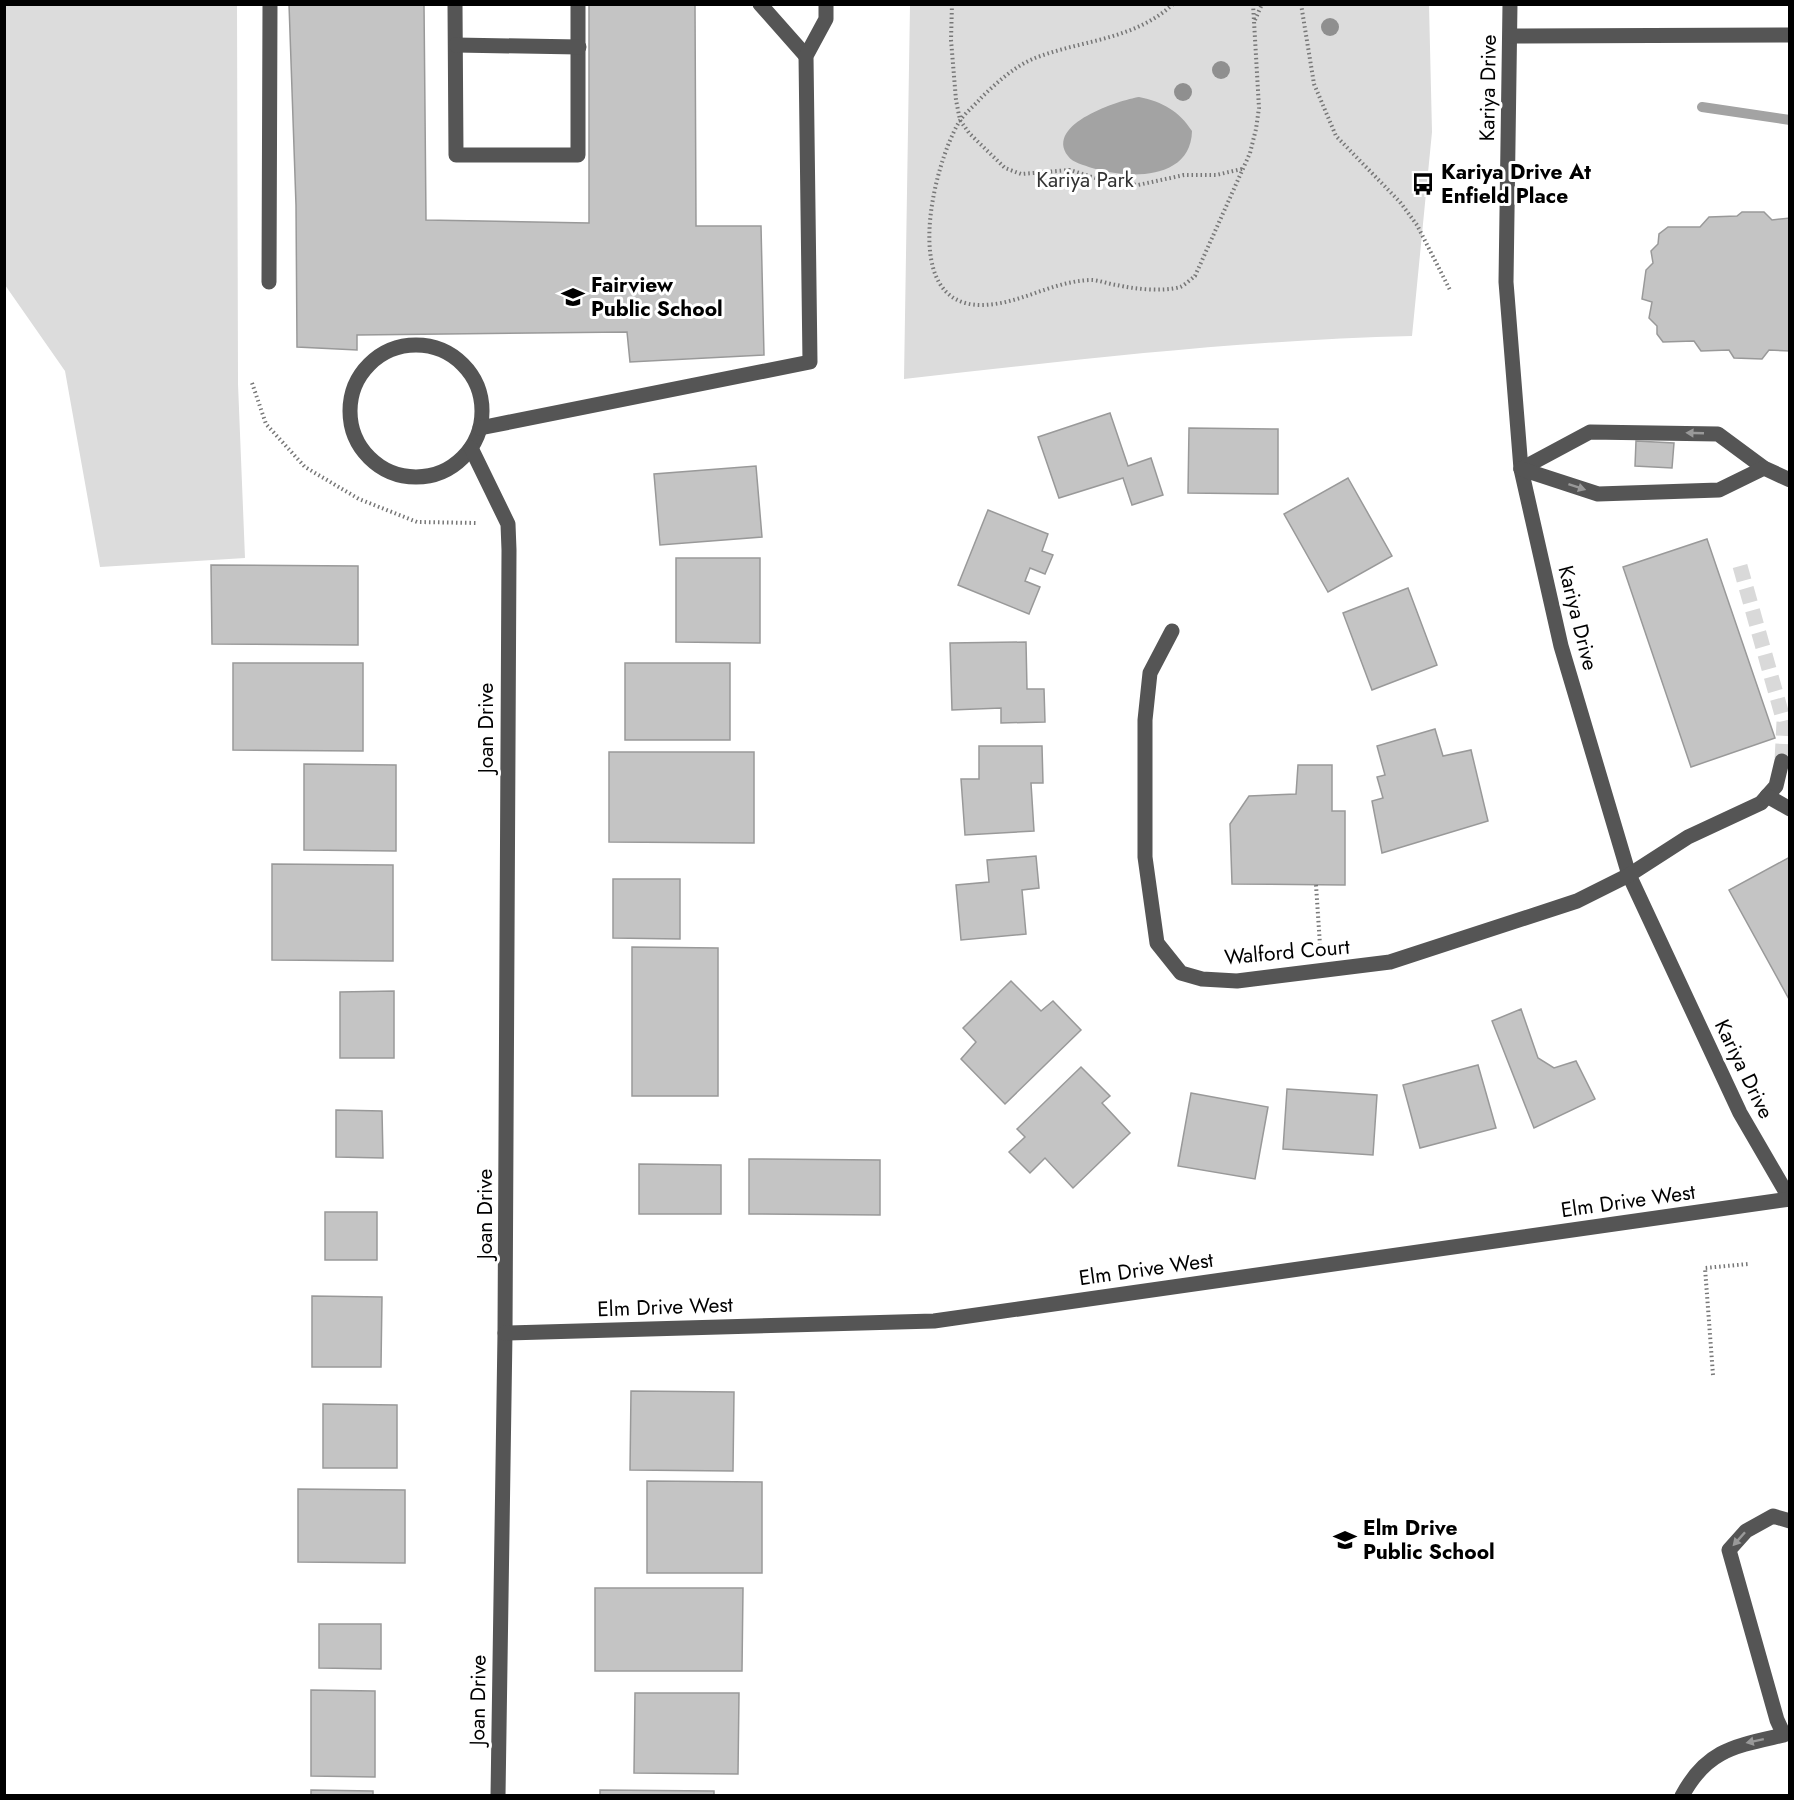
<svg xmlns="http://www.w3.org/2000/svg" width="1794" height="1800" font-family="Jost,sans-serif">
<rect width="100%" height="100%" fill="#fff"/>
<!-- green -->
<g fill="#dcdcdc">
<polygon points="4,5 237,5 238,384 245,558 100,567 65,371 5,285"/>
<path d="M910 5H1429L1432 132 1412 336C1241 340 1073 360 904 379Z"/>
</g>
<!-- water -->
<path fill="#a3a3a3" d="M1139 97C1163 102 1179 111 1192 131 1191 181 1127 179 1092 168 1084 165 1073 163 1068 156 1044 124 1120 100 1139 97Z"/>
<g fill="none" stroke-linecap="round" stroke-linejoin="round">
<!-- stream -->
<polyline stroke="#a3a3a3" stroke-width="10" points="1702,107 1790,120"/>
</g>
<!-- building -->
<g fill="#c4c4c4" stroke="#999" stroke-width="1.5">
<polygon points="289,4 424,4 426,220 589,223 589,4 695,4 696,226 761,226 764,355 630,362 627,332 357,335 357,350 297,347 296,205"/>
<polygon points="1742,212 1764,212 1772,220 1790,218 1790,351 1769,350 1762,359 1734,358 1729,350 1701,351 1694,341 1663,342 1657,334 1657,326 1649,318 1652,302 1642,299 1646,270 1653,263 1651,251 1658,244 1659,234 1668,227 1700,227 1709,217 1737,216"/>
<polygon points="1110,413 1128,466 1151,458 1163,495 1132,505 1123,478 1059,498 1038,437"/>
<polygon points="1189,428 1278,429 1278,494 1188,493"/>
<polygon points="1636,441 1674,443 1672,468 1635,466"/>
<polygon points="756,466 762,537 660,545 654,474"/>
<polygon points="1348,478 1392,556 1328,592 1284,514"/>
<polygon points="988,510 1048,534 1042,551 1053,555 1045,574 1030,568 1025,581 1040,587 1029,614 958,585"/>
<polygon points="1707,539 1775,738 1691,767 1623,567"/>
<polygon points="676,558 760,558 760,643 676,642"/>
<polygon points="211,565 358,566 358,645 212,644"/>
<polygon points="1408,588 1437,665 1372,690 1343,613"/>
<polygon points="1026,642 1027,689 1044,689 1045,722 1001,723 1001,708 952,710 950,643"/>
<polygon points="233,663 363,663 363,751 233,750"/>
<rect x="625" y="663" width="105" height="77"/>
<polygon points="1435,729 1443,756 1471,750 1488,821 1382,853 1372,801 1383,798 1377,777 1385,775 1377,746"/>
<polygon points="979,746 1042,746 1043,783 1031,783 1034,831 965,835 961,779 979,779"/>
<polygon points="609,752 754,752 754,843 609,842"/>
<polygon points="304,764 396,765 396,851 304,850"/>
<polygon points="1298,765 1332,765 1332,811 1345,811 1345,885 1232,884 1230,824 1249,796 1296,794"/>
<polygon points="1036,856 1039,888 1022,890 1026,934 961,940 956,885 989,882 987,860"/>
<polygon points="1790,857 1790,1001 1729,890"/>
<polygon points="272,864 393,865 393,961 272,960"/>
<polygon points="613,879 680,879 680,939 613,938"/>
<polygon points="632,947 718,948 718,1096 632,1096"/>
<polygon points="1011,981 1041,1011 1053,1001 1081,1030 1005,1104 961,1059 976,1042 963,1028"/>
<polygon points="394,991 394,1058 340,1058 340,992"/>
<polygon points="1521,1009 1538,1058 1554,1068 1576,1061 1595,1099 1534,1128 1492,1021"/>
<polygon points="1478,1065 1496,1128 1420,1148 1403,1085"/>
<polygon points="1081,1067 1110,1096 1102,1103 1130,1133 1073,1188 1045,1158 1030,1173 1009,1152 1025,1137 1017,1129"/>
<polygon points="1287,1089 1377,1095 1373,1155 1283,1149"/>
<polygon points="1191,1093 1268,1107 1255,1179 1178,1166"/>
<polygon points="336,1110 382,1111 383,1158 336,1157"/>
<polygon points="749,1159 880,1160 880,1215 749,1214"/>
<polygon points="639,1164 721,1165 721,1214 639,1214"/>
<rect x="325" y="1212" width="52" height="48"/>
<polygon points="312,1296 382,1297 381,1367 312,1367"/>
<polygon points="631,1391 734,1392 733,1471 630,1470"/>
<polygon points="323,1404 397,1405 397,1468 323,1468"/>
<polygon points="647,1481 762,1482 762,1573 647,1573"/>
<polygon points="298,1489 405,1490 405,1563 298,1562"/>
<polygon points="595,1588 743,1588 742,1671 595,1671"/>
<polygon points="319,1624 381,1624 381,1669 319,1668"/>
<polygon points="311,1690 375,1691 375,1777 311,1776"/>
<polygon points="635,1693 739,1693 738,1774 634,1773"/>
<polygon points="311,1790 373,1791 373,1796 311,1796"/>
<polygon points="600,1790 714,1791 714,1796 600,1796"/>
</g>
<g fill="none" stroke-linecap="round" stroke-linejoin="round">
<!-- minor-tunnel -->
<polyline stroke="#d9d9d9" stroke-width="15" stroke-dasharray="15 8" stroke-linecap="butt" points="1740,566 1784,722 1782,761"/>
<!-- path -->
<g stroke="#777" stroke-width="4" stroke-dasharray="1.5 3" stroke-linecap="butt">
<polyline points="952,4 951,40 956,100 960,120 969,133 1005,168 1021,174 1070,170 1108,182 1138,185 1184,175 1216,175 1242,169"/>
<path d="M1173 4C1135 40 1081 40 1035 58 1015 66 996 83 981 98 974 106 965 113 959 122 934 164 898 305 981 305 1019 305 1052 281 1091 280 1099 280 1108 284 1117 285 1134 289 1163 292 1180 287 1185 285 1191 279 1195 276L1250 153 1256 129 1259 108 1253 4"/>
<polyline points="1301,4 1314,84 1336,136 1400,202 1417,225 1450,290"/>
<polyline points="1255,20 1262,4"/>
<polyline points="252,383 266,424 305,467 359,499 417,522 477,523"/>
<polyline points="1316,885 1320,945"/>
<polyline points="1713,1375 1705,1268 1748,1264"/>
</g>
<!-- minor -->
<g stroke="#555" stroke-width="15">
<polyline points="455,4 456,155 578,155 578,4"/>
<polyline points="760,4 806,56"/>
<polyline points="1510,4 1506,282 1521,469 1561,646 1629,875 1740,1113 1790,1199"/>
<polyline points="1511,36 1790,35"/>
<polyline points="456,45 579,47"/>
<polyline points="269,282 270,4"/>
<circle cx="416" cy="411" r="66"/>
<polyline points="480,428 810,362 806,56 826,19 826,4"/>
<polyline points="471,448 508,524 509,550 505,1333 498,1796"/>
<polyline points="1521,469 1590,432 1718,434 1764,468 1790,480"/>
<polyline points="1521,469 1598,494 1719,490 1764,468"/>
<polyline points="1172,631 1150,673 1145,720 1145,857 1157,943 1181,973 1202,979 1237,981 1390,962 1577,901 1629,875 1688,837 1761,803 1776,786 1782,761"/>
<polyline points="1767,796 1790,809"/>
<polyline points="505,1333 934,1321 1790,1199"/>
<path d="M1682 1796C1707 1749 1736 1746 1784 1735L1777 1720 1729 1550 1746 1531 1773 1516 1790 1521"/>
</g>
</g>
<!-- trees -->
<g fill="#8f8f8f">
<circle cx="1330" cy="27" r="9"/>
<circle cx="1221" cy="70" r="9"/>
<circle cx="1183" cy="92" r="9"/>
</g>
<!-- one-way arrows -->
<defs><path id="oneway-solid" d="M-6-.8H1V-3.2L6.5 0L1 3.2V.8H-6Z" transform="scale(1.5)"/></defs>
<g fill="#999">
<use href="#oneway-solid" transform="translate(1695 433) rotate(-178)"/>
<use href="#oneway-solid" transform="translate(1577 487) rotate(18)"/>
<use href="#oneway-solid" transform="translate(1739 1539) rotate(132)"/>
<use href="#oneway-solid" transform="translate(1755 1741) rotate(168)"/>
</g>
<!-- icons -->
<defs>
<g id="bus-bare" transform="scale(1.8)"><path d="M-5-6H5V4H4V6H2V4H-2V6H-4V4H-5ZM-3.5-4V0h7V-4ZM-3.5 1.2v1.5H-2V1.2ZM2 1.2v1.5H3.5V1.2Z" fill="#000" stroke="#fff" stroke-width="2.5" paint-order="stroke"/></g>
<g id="school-bare" transform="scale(1.8)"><path d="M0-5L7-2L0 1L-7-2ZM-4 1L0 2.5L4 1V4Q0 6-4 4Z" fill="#000" stroke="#fff" stroke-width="2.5" paint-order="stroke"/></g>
</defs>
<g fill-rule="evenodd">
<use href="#bus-bare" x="1423" y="184"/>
<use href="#school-bare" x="573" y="297"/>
<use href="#school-bare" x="1345" y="1540"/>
</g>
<g text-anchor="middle" stroke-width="6" stroke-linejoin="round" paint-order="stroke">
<!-- street labels -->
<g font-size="21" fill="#000" stroke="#fff">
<text transform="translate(1488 88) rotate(-89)" y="7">Kariya Drive</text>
<text transform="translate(1578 618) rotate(76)" y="7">Kariya Drive</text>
<text transform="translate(486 728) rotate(-90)" y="7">Joan Drive</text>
<text transform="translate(1287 952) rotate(-5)" y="7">Walford Court</text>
<text transform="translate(1744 1069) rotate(64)" y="7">Kariya Drive</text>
<text transform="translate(1628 1201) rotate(-8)" y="7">Elm Drive West</text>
<text transform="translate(485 1214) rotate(-90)" y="7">Joan Drive</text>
<text transform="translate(1146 1269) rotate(-8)" y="7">Elm Drive West</text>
<text transform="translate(665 1307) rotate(-2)" y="7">Elm Drive West</text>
<text transform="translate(478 1700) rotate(-89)" y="7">Joan Drive</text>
</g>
<!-- poi labels -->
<g font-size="21" font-weight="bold" fill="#000" stroke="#fff" text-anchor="start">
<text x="1441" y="179">Kariya Drive At<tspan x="1441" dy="24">Enfield Place</tspan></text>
<text x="591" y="292">Fairview<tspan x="591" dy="24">Public School</tspan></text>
<text x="1363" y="1535">Elm Drive<tspan x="1363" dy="24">Public School</tspan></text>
</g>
<!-- park labels -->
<g font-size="21" fill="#333" stroke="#fff">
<text x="1085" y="187">Kariya Park</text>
</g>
</g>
<!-- border -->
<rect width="1794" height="1800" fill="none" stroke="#000000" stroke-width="12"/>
</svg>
